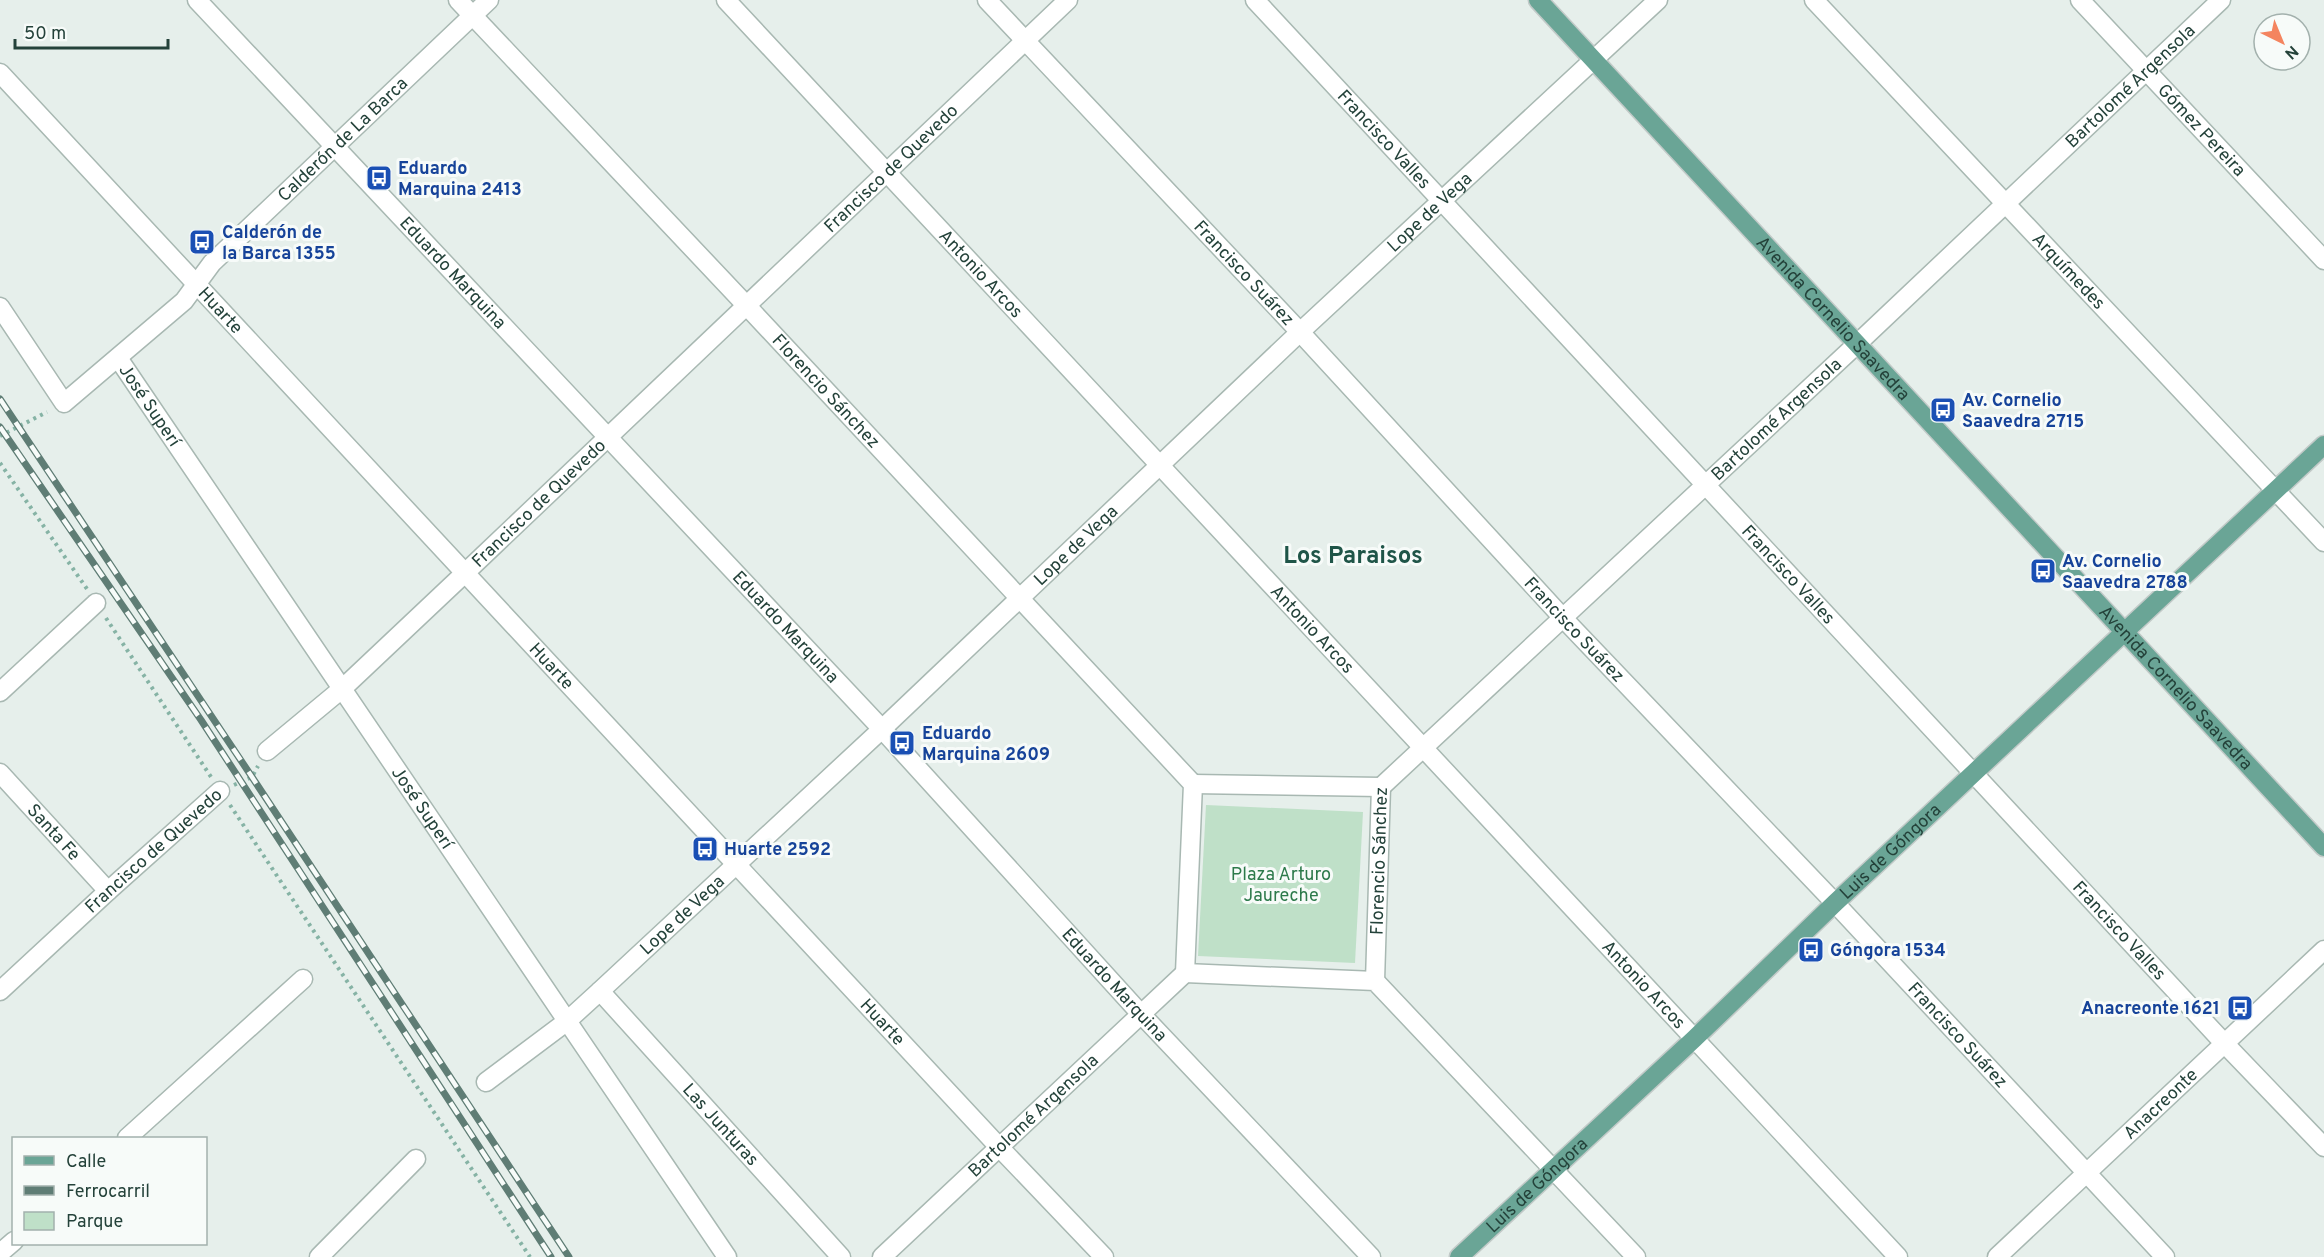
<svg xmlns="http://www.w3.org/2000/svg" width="2324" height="1257" font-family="Overpass,sans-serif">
<rect width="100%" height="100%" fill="#e6efeb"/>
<!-- green -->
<polygon fill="#bfe0c8" points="1206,805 1363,812 1355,963 1198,956"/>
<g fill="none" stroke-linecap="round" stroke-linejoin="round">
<!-- minor casing -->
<g stroke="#a8b8b2" stroke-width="21">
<g id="minor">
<path id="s1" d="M197 0 882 729 1140 1013 1371 1257"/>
<path id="s2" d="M458 0 746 305 1193 784 1185 973"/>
<path id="s3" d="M726 0 1898 1257"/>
<path id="s4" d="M987 0 1300 332 1563 618 1835 903 2165 1257"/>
<path id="s5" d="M1255 0 2224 1043 2324 1147"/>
<path id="s6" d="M1814 0 2324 542"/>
<path id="s7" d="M2080 0 2324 260"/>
<path id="s8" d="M0 73 1000 1148 1104 1257"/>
<path id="s9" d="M0 307 64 403 184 301 212 263 489 0"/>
<path id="s10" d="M118 358 727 1257"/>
<polyline points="0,692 96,603"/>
<path id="s11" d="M267 751 343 688 466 572 1068 0"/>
<path id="s12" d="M0 773 108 891"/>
<polyline points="1193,784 1381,787"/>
<path id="s13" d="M1381 787 1857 344 2221 0"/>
<polyline points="1185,973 1375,981 1636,1257"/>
<path id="s14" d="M1375 981 1381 787"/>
<path id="s15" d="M0 991 108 891 220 791"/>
<path id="s16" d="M600 991 841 1257"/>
<path id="s17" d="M486 1082 566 1022 600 991 882 729 1300 332 1658 0"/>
<polyline points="127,1138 303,979"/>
<polyline points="0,1253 14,1241"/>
<polyline points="319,1257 416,1159"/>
<path id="s18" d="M882 1257 1185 973"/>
<path id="s19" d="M1997 1257 2324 950"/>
</g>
</g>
<!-- major casing -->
<g stroke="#c2cac8" stroke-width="21">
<g id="major">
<path id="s20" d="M1538 0 2324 847"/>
<path id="s21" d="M1459 1257 1694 1039 1835 903 2324 445"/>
</g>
</g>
<!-- path -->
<g stroke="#86b3a5" stroke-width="4" stroke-dasharray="3 4.5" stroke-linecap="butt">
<polyline points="0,436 47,412"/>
<polyline points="0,463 87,589"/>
<polyline points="106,618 211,777"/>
<polyline points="234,785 252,777 258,766"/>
<polyline points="230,805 530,1257"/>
</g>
<!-- minor -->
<use href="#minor" stroke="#fff" stroke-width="18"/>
<!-- major -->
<use href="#major" stroke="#6aa596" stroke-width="18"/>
<!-- rail casing -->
<g stroke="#5f7d75" stroke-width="7">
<g id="rail">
<polyline points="0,399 252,777 569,1257"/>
<polyline points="0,427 201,720 551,1257"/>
</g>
</g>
<!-- rail -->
<use href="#rail" stroke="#f7fbf9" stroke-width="4.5" stroke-dasharray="14" stroke-linecap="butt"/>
</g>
<!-- icons -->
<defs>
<g id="bus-square" transform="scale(1.35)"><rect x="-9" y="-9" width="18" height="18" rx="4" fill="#1a4fb4" stroke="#f7fbf9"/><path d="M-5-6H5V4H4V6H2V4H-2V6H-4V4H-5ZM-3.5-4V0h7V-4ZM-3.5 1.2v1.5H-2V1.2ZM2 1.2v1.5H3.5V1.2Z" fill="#fff"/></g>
</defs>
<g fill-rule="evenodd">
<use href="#bus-square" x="379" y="178"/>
<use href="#bus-square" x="202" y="242"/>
<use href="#bus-square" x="1943" y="410"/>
<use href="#bus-square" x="2043" y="571"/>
<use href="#bus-square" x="902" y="743"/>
<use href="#bus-square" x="705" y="849"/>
<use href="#bus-square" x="1811" y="950"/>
<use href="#bus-square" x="2240" y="1008"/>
</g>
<g text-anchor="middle" stroke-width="6" stroke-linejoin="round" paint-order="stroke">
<!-- street labels -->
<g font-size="18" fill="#24423a" stroke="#f7fbf9">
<text dy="6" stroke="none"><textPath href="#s13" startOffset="1026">Bartolomé Argensola</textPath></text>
<text dy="6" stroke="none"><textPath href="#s7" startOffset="178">Gómez Pereira</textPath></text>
<text dy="6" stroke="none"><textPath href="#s5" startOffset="190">Francisco Valles</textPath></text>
<text dy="6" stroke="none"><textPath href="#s9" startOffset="500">Calderón de La Barca</textPath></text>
<text dy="6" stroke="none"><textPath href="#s11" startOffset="854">Francisco de Quevedo</textPath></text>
<text dy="6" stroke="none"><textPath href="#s17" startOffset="1284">Lope de Vega</textPath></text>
<text dy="6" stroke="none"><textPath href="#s6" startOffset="372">Arquímedes</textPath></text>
<text dy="6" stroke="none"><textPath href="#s1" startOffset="374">Eduardo Marquina</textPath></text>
<text dy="6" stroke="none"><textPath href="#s3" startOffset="374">Antonio Arcos</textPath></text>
<text dy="6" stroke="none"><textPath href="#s4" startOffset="375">Francisco Suárez</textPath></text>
<text dy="6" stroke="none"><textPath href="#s8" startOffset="324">Huarte</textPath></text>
<text dy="6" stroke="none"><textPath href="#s20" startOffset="434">Avenida Cornelio Saavedra</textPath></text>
<text dy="6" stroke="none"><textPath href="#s2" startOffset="537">Florencio Sánchez</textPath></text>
<text dy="6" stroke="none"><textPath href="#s10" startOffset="57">José Superí</textPath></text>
<text dy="6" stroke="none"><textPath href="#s13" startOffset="540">Bartolomé Argensola</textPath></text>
<text dy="6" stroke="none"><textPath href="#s11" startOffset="368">Francisco de Quevedo</textPath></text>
<text dy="6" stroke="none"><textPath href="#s17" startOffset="798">Lope de Vega</textPath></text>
<text dy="6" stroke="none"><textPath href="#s5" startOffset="784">Francisco Valles</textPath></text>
<text dy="6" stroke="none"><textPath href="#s1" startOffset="860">Eduardo Marquina</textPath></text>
<text dy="6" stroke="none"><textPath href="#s3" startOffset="860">Antonio Arcos</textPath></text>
<text dy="6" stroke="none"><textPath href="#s4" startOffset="861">Francisco Suárez</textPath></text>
<text dy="6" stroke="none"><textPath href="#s8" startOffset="810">Huarte</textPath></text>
<text dy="6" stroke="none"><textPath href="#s20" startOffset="938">Avenida Cornelio Saavedra</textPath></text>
<text dy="6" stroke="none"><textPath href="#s10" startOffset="543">José Superí</textPath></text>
<text dy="6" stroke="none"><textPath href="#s12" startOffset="80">Santa Fe</textPath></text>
<text dy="6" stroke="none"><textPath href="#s21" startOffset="592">Luis de Góngora</textPath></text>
<text dy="6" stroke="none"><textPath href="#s15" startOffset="208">Francisco de Quevedo</textPath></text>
<text dy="6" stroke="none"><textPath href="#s14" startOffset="120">Florencio Sánchez</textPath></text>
<text dy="6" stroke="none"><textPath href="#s17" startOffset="258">Lope de Vega</textPath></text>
<text dy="6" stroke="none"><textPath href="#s5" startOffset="1270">Francisco Valles</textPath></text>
<text dy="6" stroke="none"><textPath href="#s3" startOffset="1346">Antonio Arcos</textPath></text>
<text dy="6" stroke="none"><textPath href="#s1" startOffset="1346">Eduardo Marquina</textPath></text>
<text dy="6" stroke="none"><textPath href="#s8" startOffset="1296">Huarte</textPath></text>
<text dy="6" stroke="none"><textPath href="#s4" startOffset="1419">Francisco Suárez</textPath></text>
<text dy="6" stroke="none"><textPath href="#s19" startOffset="224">Anacreonte</textPath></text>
<text dy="6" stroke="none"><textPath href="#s18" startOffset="207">Bartolomé Argensola</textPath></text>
<text dy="6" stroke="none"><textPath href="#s16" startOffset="180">Las Junturas</textPath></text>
<text dy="6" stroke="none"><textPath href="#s21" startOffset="106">Luis de Góngora</textPath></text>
</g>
<!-- transit labels -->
<g font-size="18" font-weight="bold" fill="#164399" stroke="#f7fbf9" text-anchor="start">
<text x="398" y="174">Eduardo<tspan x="398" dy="21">Marquina 2413</tspan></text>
<text x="222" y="238">Calderón de<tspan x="222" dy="21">la Barca 1355</tspan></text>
<text x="1962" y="406">Av. Cornelio<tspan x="1962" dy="21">Saavedra 2715</tspan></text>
<text x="2062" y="567">Av. Cornelio<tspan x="2062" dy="21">Saavedra 2788</tspan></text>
<text x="922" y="739">Eduardo<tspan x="922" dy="21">Marquina 2609</tspan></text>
<text x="724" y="855">Huarte 2592</text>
<text x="1830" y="956">Góngora 1534</text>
<text x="2220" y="1014" text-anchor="end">Anacreonte 1621</text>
</g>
<!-- park labels -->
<g font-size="18" fill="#2d7a4b" stroke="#f7fbf9">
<text x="1281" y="880">Plaza Arturo<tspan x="1281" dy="21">Jaureche</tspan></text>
</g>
<!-- district labels -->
<g font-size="24" font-weight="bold" fill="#1f5548" stroke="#f7fbf9">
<text x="1353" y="563">Los Paraisos</text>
</g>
</g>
<!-- legend -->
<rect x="12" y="1137" width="195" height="108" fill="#f7fbf9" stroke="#a3b1ad" stroke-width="1.5"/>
<rect x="24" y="1156" width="30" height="9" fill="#6aa596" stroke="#a3b1ad" stroke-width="1.5"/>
<text x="66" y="1167" font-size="18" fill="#24423a">Calle</text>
<rect x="24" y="1186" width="30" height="9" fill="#5f7d75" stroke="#a3b1ad" stroke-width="1.5"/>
<text x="66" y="1197" font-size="18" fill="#24423a">Ferrocarril</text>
<rect x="24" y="1212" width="30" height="18" fill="#bfe0c8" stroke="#a3b1ad" stroke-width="1.5"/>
<text x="66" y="1227" font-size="18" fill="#24423a">Parque</text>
<!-- north arrow -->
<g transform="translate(2282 42) rotate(137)"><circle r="28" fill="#f7fbf9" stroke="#a3b1ad" stroke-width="1.5"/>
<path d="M0-4.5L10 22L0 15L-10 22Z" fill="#f4845f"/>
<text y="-9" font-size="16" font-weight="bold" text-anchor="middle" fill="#24423a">N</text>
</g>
<!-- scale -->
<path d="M15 39v9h153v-9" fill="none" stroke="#24423a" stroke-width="3"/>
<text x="24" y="39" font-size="18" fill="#24423a" stroke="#f7fbf9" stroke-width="4.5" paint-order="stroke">50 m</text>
</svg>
